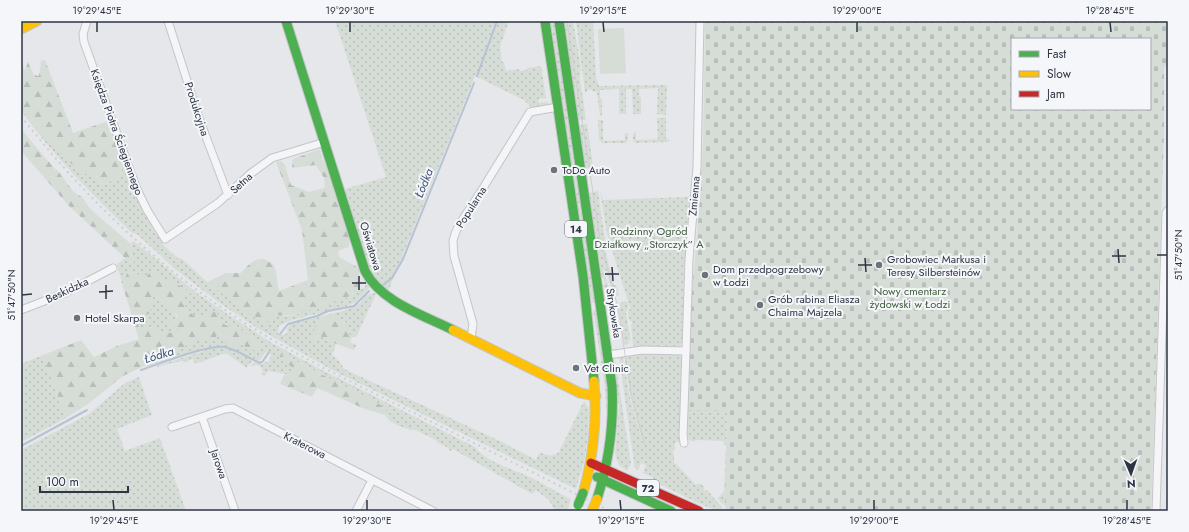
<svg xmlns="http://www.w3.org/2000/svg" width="1189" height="532" font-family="Jost,sans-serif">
<defs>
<pattern id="grass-dots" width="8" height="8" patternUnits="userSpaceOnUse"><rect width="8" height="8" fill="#d6ddd6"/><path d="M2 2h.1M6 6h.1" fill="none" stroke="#b8beb9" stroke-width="1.8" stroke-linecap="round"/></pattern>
<pattern id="forest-firs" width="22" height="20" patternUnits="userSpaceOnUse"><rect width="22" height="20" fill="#d6ddd6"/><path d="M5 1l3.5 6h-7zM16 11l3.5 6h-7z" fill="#b8beb9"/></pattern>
<pattern id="cemetery-stones" width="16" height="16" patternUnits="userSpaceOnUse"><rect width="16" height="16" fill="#d6ddd6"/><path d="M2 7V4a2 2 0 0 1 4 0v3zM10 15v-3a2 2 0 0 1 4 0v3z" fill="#b8beb9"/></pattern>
</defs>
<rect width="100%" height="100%" fill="#e5e7ea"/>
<!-- grass -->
<g fill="url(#grass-dots)">
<polygon points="335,21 509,21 500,46 502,62 504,62 506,71 519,69 519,71 527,70 527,68 541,66 546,98 539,99 539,103 548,102 549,105 532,108 524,100 475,76 387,294 375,284 364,257 345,189 386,177"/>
<polygon points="549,21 555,21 596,302 592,303"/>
<polygon points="564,21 573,21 581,67 580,78 586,120 578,120"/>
<polygon points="576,21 593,21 596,77 599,86 667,85 666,115 657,114 658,88 639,89 639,97 641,97 641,114 633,114 632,89 626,89 626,114 619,114 619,89 600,90 600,98 602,99 602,116 600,116 597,92 592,91 591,89 587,90 587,92 585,93"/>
<path d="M21 108C31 120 41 133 53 143 70 157 89 168 104 185L122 174 121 157 123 158 130 183 135 191 153 229 165 247 179 259 181 258 207 282 264 324 273 316H288L301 313 353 294 358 282 361 290 365 287 366 284 370 287 356 302 345 307 292 320 279 326 278 334 280 335 286 334 288 330H286L290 324 343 311 360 303 366 295 374 293 376 294 356 337H352L347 331 346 322 342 323 323 317C314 324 314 330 314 341L318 335 336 344 332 355 339 361 344 369 500 441 536 460 540 452C547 456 552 457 559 452L584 401 589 409 588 435 585 458 576 489 336 372 291 347 257 328 218 302 175 269 137 234 132 233C92 195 54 156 21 111Z"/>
<polygon points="663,117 666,117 666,139 670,140 667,142 636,143 633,141 633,134 636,131 636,140 658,139 657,118 663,118"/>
<polygon points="598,120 603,120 603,141 625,140 625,133 628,133 628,141 625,143 602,143 599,139"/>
<polygon points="587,123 593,167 586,169 579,126"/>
<polygon points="598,191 606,245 606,249 605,250 614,285 616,285 619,295 614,297 606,270 603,271 612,296 611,299 610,299 606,295 606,288 603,287 603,285 605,284 604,278 602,278 589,193"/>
<path d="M600 191 603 200 690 197 684 274 682 343 680 346H666L662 345 661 346 635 347 633 345 631 324H632V321H630C627 316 628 313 630 308L607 234Z"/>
<path d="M131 242H135L197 293 226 313 272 343 320 369 475 447C485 462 516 470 532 478 545 485 557 492 570 499L571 500 567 511H555L549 500 536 490 532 494 453 449 451 451 449 450V448L438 443 436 440 413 429 412 431C394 423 387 424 381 405L286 356 279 359 293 367V372L291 375 268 371 265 376 262 375 263 371 260 366 256 365 250 366 254 362 261 364 269 361 271 356 270 353 268 351 265 353 259 361 225 346H218L144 367 173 351 200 339H213L219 333 225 342H239L249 349 261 346 238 327 225 325 218 314 196 317 187 310 182 298 190 293 165 281 153 268 145 279 134 272 127 273 123 287 117 264 125 258 128 262 134 264V260L130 253 132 248Z"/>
<path d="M154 296C164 298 176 311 178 321H175L178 329V333L168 334 150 327 141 333 135 315 149 314 151 300Z"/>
<polygon points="625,301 627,302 629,307 626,313 631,341 628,340 629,344 624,345 619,313 616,305"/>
<polygon points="593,310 597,310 606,373 609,418 604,452 607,417 605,387"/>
<polygon points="216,347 229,349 253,360 249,365 247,365 247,368 226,353 195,364 193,359 185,362 181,361 157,367 157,366"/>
<path d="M662 353V354H665V353L679 354 683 360 681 442H675V449L673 450V453H674V462L696 485 700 483 705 488 703 489 705 491 707 490 722 507V511C710 511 669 488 655 482L653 477 643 473 646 465 641 463 638 470 635 469 619 357 623 356 629 394 645 451 630 394 624 355Z"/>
<polygon points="43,355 66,418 21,442 21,364"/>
<polygon points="616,359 616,366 631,464 627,471 619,465 615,454 619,408 615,365"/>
<polygon points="139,377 152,415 117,429 125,451 160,438 186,511 21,511 21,450 89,414 125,383"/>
<polygon points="688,410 727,410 725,511 725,506 718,499 718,498 724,491 726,445 724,445 723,441 695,440 695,442 689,440 687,435"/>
</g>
<!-- forest -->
<g fill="url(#forest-firs)" fill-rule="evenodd">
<polygon points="45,60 73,133 108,121 110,124 121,157 122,174 104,185 96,176 89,176 69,162 52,143 39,130 21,108 21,63 25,70 28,62 34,75 39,76 41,61"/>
<polygon points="21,129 54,168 58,171 73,191 83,198 89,207 97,215 131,244 132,248 130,253 134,260 134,265 128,262 125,258 68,205 23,153 21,150"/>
<path d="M320 149 322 159 330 169 350 230 349 247 338 251 339 257 359 268C359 276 359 285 354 292 348 301 301 314 289 315 284 316 279 315 274 316V319L264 325 207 282 226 273H241C247 266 257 255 266 260 269 262 272 263 274 266 277 273 277 283 279 291L308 280 302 230 276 162 281 161 285 165 291 185 309 192 325 188 324 178 316 165 292 168 293 159Z"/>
<path d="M153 268 165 281H173L191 293 183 298 187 310 196 317 205 315 211 310 218 314 225 325 238 327 261 346 259 351 249 349 239 342 232 349 225 342 219 333 213 340 200 339 123 376 88 404 66 418 43 355 81 340 94 357 117 346 139 339 123 287 127 273 134 272 145 279ZM154 296C161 297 170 305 171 312L177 314V321H175L171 317 169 322 174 327 178 329 177 333C165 334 156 327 143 327L141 332 135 316 139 314H149L150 309 152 307 151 300Z"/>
<path d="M323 317H335L342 323H348L347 331 352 337 350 342 356 345 354 350 336 344 318 335 313 342C314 330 313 325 323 317Z"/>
<polygon points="280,355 286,356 381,405 387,410 384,412 385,415 365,409 317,388 312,397 280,384 284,375 291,375 293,372 292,367 279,359"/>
</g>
<!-- cemetery -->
<path fill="url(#cemetery-stones)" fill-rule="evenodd" d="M705 21H1168V62L1164 68V131L1151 511H725L727 411 688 410 691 305 701 186 703 138ZM1012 39H1150V109H1012Z"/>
<!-- park -->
<polygon fill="#d6ddd6" points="624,28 626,73 600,74 598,29"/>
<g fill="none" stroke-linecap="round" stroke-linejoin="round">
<!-- stream -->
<g stroke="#b6c3d3" stroke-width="2">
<polyline points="477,76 497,21"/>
<polyline points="383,285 392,278 403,259 474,83"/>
<polyline points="280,334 288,324 317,316 328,311 354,306 369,291"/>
<path d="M141 370C159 364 209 344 225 347 237 350 249 358 260 363L263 361 269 352"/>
<polyline points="21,446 87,410"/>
</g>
<!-- street casing -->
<g stroke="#c3c5c8" stroke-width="9">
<g id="street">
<polyline points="87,21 83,34 84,42 136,187 147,210 165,239 218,203 250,174 272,158 325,142"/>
<polyline points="168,21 200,121 228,195"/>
<polyline points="21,310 65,293 113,268"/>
<polyline points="471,339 473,324 454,256 453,241 455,234 459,225 480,193 530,112 558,107"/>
<polyline points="608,355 642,350 686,351"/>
<polyline points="202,417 235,511"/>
<polyline points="172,427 225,409 233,408 433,511"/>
<polyline points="684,443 683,435 684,410 689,259 697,167 700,21"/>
<polyline points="356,511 372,480"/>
<polyline points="1156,511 1166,213 1168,210"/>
</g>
</g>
<!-- fast casing -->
<g stroke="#c3c5c8" stroke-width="11">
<g id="fast">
<path d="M286 21 365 271C381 302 423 315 453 330"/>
<polyline points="545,21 583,276 594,381"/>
<path d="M559 21 612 386C614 425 609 462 597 499"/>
<polyline points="597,477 671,511"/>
</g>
</g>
<!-- slow casing -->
<g stroke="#c3c5c8" stroke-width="11">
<g id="slow">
<polyline points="21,29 37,21"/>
<polyline points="453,330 580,393 596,396"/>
<path d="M583 493C594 456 597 419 594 381"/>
</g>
</g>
<!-- jam casing -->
<g stroke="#c3c5c8" stroke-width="11">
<polyline id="jam" points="591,463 699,511"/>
</g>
<!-- street -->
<use href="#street" stroke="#f5f5f7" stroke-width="7"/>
<!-- fast -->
<use href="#fast" stroke="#4caf50" stroke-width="9"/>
<!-- slow -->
<use href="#slow" stroke="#ffc107" stroke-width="9"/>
<!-- jam -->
<use href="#jam" stroke="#c62828" stroke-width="9"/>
<!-- tram -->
<polyline stroke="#cecfd2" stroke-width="1" points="567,21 600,239 618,308 631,394 646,449"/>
<!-- rail -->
<path stroke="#cecfd2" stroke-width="2" stroke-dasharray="2 4" stroke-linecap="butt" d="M21 116C76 187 141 251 215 303 273 344 337 375 400 406 470 441 540 476 610 511"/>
<!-- fast-bridge casing -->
<g stroke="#c2c4c7" stroke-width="11" stroke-linecap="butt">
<polyline id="fast-bridge" points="578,505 583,493"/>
</g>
<!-- slow-bridge casing -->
<g stroke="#c2c4c7" stroke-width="11" stroke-linecap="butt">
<polyline id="slow-bridge" points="592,511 597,499"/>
</g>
<!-- fast-bridge -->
<use href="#fast-bridge" stroke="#4caf50" stroke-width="9"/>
<!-- slow-bridge -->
<use href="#slow-bridge" stroke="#ffc107" stroke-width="9"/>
</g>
<!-- ticks -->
<path fill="none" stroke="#2d3443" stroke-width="1.5" d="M97 22V32M350 22V32M603 22 604 32M857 22V32M1110 22 1111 32M1118 249 1119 263M1157 255H1167M1112 256H1126M865 258 866 272M858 265H872M612 267 613 281M605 274H619M359 276V290M352 283H366M106 285V299M99 292 113 291M22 295 32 294M113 500 114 510M367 500V510M620 500 621 510M874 500V510M1127 500V510"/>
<!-- markers -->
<g fill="#6d737d" stroke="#f4f6f9" stroke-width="1.5">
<circle cx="554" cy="170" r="4"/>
<circle cx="879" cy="265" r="4"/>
<circle cx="705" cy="275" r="4"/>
<circle cx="760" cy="305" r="4"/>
<circle cx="77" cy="318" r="4"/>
<circle cx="576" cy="368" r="4"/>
</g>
<g text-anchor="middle" stroke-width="4" stroke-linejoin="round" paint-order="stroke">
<!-- shield labels -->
<g fill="#f4f6f9" stroke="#696e7a" stroke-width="1">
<rect x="565" y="221" width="22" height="16" rx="3"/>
<rect x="637" y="480" width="22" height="16" rx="3"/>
</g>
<g font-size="10" font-weight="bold" fill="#2d3443">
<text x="576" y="233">14</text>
<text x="648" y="492">72</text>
</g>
<!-- street labels -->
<g font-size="11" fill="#2d3443" stroke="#f4f6f9">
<text transform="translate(197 109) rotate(72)" y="4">Produkcyjna</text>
<text transform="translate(117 132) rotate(70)" y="4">Księdza Piotra Ściegiennego</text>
<text transform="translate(241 183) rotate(-43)" y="4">Setna</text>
<text transform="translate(694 196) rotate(-85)" y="4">Zmienna</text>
<text transform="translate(471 207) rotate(-58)" y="4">Popularna</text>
<text transform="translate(371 246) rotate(73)" y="4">Oświatowa</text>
<text transform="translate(67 290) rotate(-25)" y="4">Beskidzka</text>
<text transform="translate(614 313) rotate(81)" y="4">Strykowska</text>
<text transform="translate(305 445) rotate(27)" y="4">Kraterowa</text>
<text transform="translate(219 464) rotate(71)" y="4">Jarowa</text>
</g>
<!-- poi labels -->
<g font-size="11" fill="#2d3443" stroke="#f4f6f9" text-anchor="start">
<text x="562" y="174">ToDo Auto</text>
<text x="887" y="263">Grobowiec Markusa i<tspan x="887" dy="13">Teresy Silbersteinów</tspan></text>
<text x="713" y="273">Dom przedpogrzebowy<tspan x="713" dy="13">w Łodzi</tspan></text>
<text x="768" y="303">Grób rabina Eliasza<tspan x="768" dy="13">Chaima Majzela</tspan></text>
<text x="85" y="322">Hotel Skarpa</text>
<text x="584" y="372">Vet Clinic</text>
</g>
<!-- park labels -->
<g font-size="11" fill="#405e3b" stroke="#f4f6f9">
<text x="649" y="235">Rodzinny Ogród<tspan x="649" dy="13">Działkowy „Storczyk” A</tspan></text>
<text x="910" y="295">Nowy cmentarz<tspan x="910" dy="13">żydowski w Łodzi</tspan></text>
</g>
<!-- water labels -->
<g font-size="12" font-style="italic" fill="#395175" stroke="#f4f6f9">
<text transform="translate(424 183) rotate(-68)" y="4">Łódka</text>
<text transform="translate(159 355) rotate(-17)" y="4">Łódka</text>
</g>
</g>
<!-- border -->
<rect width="1189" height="532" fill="none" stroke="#f4f6f9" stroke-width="44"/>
<!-- legend -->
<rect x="1011" y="38" width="140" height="72" fill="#f4f6f9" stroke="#a4a8b0"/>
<rect x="1019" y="51" width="20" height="6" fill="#4caf50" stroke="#a4a8b0"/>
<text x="1047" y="58" font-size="12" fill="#2d3443">Fast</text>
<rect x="1019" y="71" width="20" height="6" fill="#ffc107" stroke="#a4a8b0"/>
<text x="1047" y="78" font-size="12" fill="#2d3443">Slow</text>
<rect x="1019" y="91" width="20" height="6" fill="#c62828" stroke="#a4a8b0"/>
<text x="1047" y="98" font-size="12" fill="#2d3443">Jam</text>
<!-- north arrow -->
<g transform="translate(1131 474) rotate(178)" stroke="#f4f6f9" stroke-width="3" paint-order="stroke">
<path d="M0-3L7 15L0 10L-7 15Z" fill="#2d3443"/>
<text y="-6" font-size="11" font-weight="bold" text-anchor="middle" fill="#2d3443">N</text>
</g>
<!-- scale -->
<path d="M40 486v6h88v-6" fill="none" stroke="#2d3443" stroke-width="2"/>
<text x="46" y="486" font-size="12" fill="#2d3443" stroke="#f4f6f9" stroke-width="3" paint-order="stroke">100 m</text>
<rect x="22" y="22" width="1145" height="488" fill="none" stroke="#2d3443" stroke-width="1.5"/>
<g font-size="10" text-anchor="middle" fill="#2d3443">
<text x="97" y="14">19°29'45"E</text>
<text x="350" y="14">19°29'30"E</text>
<text x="603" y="14">19°29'15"E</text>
<text x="857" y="14">19°29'00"E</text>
<text x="1110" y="14">19°28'45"E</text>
<text transform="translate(1178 255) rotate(-90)" y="4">51°47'50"N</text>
<text transform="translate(11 295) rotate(-90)" y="4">51°47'50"N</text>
<text x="114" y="524">19°29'45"E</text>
<text x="367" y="524">19°29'30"E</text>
<text x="621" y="524">19°29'15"E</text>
<text x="874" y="524">19°29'00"E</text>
<text x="1127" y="524">19°28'45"E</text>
</g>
</svg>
